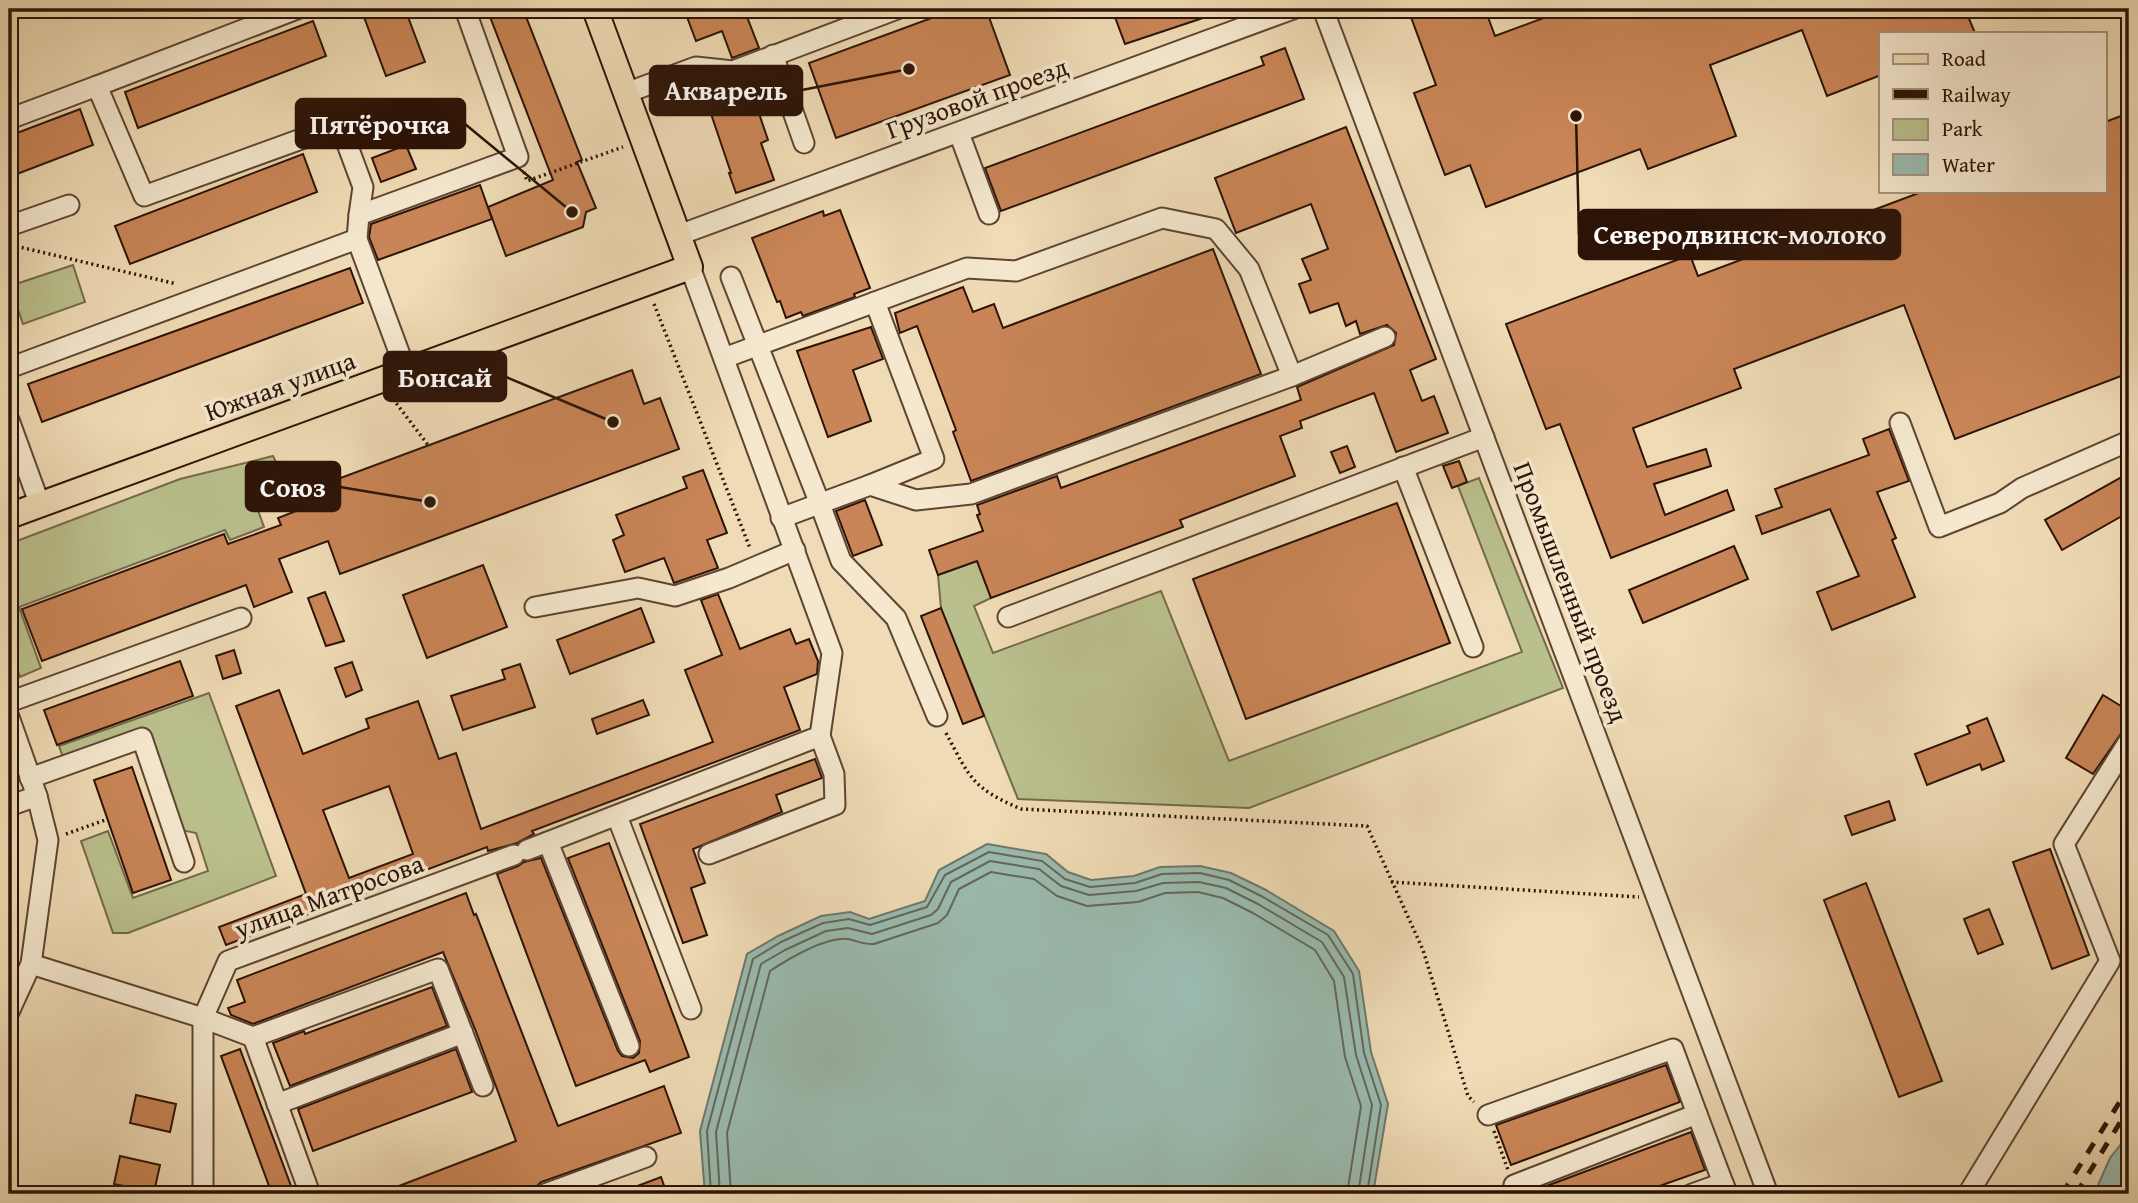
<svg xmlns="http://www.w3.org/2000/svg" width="2138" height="1203" font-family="'Gentium Book Plus',serif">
<rect width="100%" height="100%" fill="#efdbb5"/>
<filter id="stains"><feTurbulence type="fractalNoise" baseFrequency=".00286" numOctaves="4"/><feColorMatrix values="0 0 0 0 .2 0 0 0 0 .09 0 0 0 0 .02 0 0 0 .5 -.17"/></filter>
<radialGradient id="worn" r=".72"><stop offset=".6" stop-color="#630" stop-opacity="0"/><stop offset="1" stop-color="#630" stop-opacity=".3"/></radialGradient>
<!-- green -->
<g fill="#bac08d" stroke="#736a4a" stroke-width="2">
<polygon points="73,265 85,302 23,324 10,286"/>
<polygon points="273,456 277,464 246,477 264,527 230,540 225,530 19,607 41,668 20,677 9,645 9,544 180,479"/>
<polygon points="1479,478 1563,688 1249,808 1018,799 941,608 938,575 977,561 991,598 974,606 993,653 1161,591 1229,761 1522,652 1458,486"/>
<polygon points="209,693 276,876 128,933 113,933 81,841 108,831 133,898 208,871 196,833 181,830 147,732 64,760 59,746"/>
</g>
<!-- water -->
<g fill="#9abbaf" stroke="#6e786c" stroke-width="2">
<polygon points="987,844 1046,854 1068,872 1091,880 1134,876 1160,867 1200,866 1231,873 1266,890 1334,931 1359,971 1371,1052 1388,1104 1373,1194 705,1194 700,1131 747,954 778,936 821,916 850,912 869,919 925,901 939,870"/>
<polygon points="2129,1134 2129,1194 2094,1194 2110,1158"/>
</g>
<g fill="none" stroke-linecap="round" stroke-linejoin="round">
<!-- shore -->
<g stroke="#63675b" stroke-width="2">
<polyline points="711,1194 707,1131 753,959 781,942 823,923 849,919 870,925 927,907 945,875 989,852 1042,861 1065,879 1090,887 1135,883 1162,874 1200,873 1229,880 1263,897 1328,935 1353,974 1364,1053 1381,1105 1367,1194"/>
<polyline points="720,1194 716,1132 761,964 785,950 826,931 848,928 872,934 931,915 938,909 951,882 990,861 1039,869 1061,886 1089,895 1136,891 1163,883 1199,882 1226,888 1258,904 1322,942 1344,977 1356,1055 1372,1105 1358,1194"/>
<path d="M731 1194 727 1133 770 971C788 959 825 937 847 939 856 940 863 945 874 944L938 923 947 915 959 889 991 872 1034 879 1057 896 1087 906 1138 902 1165 893 1198 892 1223 898 1253 913 1315 950 1334 981 1345 1057 1361 1106 1347 1194"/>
</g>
</g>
<!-- building -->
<g fill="#c98557" stroke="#2c1307" stroke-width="2" fill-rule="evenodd">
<polygon points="361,9 405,9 425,62 386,76"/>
<polygon points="487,9 523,9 582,160 577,162 596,208 586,212 583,227 506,256 488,207 553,180"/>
<polygon points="684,9 744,9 759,48 732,58 722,31 696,41"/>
<polygon points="956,9 986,9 1010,75 836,138 809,63"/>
<polygon points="1112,9 1221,9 1221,12 1125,44"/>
<polygon points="1408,9 1485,9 1495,36 1568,9 1672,9 1675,18 1702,9 1965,9 1975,33 1881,33 1881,75 1827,96 1802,30 1710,65 1736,136 1648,169 1640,149 1486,207 1470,165 1445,175 1414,93 1436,85"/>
<polygon points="313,21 326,56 138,128 125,92"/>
<polygon points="1285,48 1304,99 1001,211 985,168 1264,65 1261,57"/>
<polygon points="748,81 768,140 761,143 774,180 736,193 729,173 731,173 705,96"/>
<polygon points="80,109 93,145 9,177 9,136"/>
<polygon points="2129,113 2129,373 1955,439 1904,305 1734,369 1741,388 1633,428 1647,467 1706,449 1711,466 1654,484 1665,515 1727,490 1734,510 1611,558 1560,424 1546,429 1506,324 1690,255 1698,276 1924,191 2105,191 2105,122"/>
<polygon points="1346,127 1436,359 1410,370 1422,401 1434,396 1448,433 1396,452 1374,393 1300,421 1302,428 1280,436 1295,476 1180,520 1183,527 991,598 977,561 938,575 929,550 983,531 977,515 980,514 977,505 1057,476 1061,488 1301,400 1297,387 1394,345 1396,333 1387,325 1360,334 1356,321 1346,326 1338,303 1310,313 1299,284 1311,280 1302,259 1328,249 1311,204 1236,233 1215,178"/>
<polygon points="406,145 416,169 381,182 372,158"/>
<polygon points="303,154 317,192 130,264 115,226"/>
<polygon points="480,185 492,219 378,260 369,237 371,224"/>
<polygon points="840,210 870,288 854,294 855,297 803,316 801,312 786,318 780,301 777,302 752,238 823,211 824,216"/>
<polygon points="1213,249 1261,374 971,481 953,432 956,430 917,326 900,333 895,313 963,287 973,312 994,304 1003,328"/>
<polygon points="350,268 363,303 42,422 28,384"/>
<polygon points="871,327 883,359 853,370 871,421 828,437 797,351"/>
<polygon points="632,370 644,404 660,398 679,449 340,574 328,541 279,559 292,592 254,607 246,585 42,661 22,609 224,534 228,544 281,525 278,518 314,504 308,490"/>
<polygon points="1889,429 1909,481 1877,492 1896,538 1892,540 1915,597 1832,630 1817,592 1859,576 1830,509 1762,534 1756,516 1782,507 1775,489 1869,455 1863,439"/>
<polygon points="1347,446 1355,467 1340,473 1331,452"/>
<polygon points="1459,461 1467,482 1452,488 1443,466"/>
<polygon points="703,470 727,533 707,540 718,568 674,583 664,558 625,572 613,540 624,535 616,515 687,488 683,477"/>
<polygon points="2129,473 2129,512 2062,550 2045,520"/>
<polygon points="865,500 882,545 853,556 836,511"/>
<polygon points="1397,503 1450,643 1246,719 1193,579"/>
<polygon points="1734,546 1748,579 1643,623 1629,590"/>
<polygon points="483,565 507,627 427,658 403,595"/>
<polygon points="325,592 344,641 326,646 308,598"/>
<path d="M718 594 740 649 790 629 796 644 809 639 818 661 817 674 784 687 800 730 532 831 534 834 517 843 488 851 487 847 226 945 219 927 306 894 236 706 279 690 303 754 369 728 366 719 418 701 439 759 456 753 481 829 713 742 685 670 722 655 701 600ZM389 786 413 854 349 878 323 810Z"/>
<polygon points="641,608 654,642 570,674 557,640"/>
<polygon points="941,608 984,716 963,724 921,616"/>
<polygon points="234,650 241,673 223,679 216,656"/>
<polygon points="180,661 193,696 57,745 44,710"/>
<polygon points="352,662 362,690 346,697 335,668"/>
<polygon points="520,664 535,707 463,730 451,696 505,679 502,670"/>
<polygon points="2103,695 2129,711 2129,722 2093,774 2066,758"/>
<polygon points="643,700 649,715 597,734 592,719"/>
<polygon points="1987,718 2004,761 1982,770 1980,764 1927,785 1915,754 1970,733 1967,726"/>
<polygon points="815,759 822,778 776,795 782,812 693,849 705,883 691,888 707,935 683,943 640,824"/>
<polygon points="132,767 171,880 133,893 94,780"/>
<polygon points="1889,801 1895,820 1852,835 1845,816"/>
<polygon points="609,843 689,1057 650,1072 645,1060 576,1086 497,874 518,866 524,862 541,858 618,1051 622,1056 633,1058 639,1053 640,1041 568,858"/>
<polygon points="2050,849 2089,955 2052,969 2013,862"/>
<polygon points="1866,883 1942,1081 1899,1097 1824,900"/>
<polygon points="466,893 474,915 476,914 558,1126 664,1086 681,1133 541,1182 535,1188 517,1194 378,1194 516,1141 475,1029 443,952 253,1024 231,1015 228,1008 245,1002 237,980"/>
<polygon points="1989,909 2003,944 1978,954 1964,919"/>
<polygon points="432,987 447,1026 290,1086 273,1043 304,1031 305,1034"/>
<polygon points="240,1049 294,1194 272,1194 221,1056"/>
<polygon points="456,1049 472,1092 313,1151 298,1109"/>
<polygon points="1666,1065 1680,1102 1511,1165 1496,1125"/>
<polygon points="136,1095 176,1104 170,1132 130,1123"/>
<polygon points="1691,1132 1705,1170 1637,1194 1525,1194"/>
<polygon points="120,1156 160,1165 154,1192 114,1184"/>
<polygon points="661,1177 667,1194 619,1194 619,1193"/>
</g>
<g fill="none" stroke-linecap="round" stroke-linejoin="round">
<!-- minor casing -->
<g stroke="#5d4532" stroke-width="23">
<g id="minor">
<polyline points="1323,9 1768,1194"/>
<polyline points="773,55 804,143"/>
<polyline points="97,86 297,9"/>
<polyline points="626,93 696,67 733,71 897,9"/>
<polyline points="9,119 97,86 144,196 340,125 363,187 359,215"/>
<polyline points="959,133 989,214"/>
<polyline points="9,226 69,205"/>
<polyline points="679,235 1293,9"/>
<polyline points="357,239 406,371"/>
<polyline points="731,277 820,504 841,561 896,618 937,716"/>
<polyline points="724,358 967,268 1016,271 1162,218 1216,229 1249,269 1292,376"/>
<polyline points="9,368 357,239 359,215 518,157 465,9"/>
<polyline points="9,420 40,505"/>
<polyline points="1900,423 1939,527 2000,503 2022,488 2129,441"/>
<polyline points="1403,467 1473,647"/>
<polyline points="870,485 934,459 875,302"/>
<polyline points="781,518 870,485 916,500 971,494 1292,376 1385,337"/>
<polyline points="535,607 638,588 675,596 729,578 795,550"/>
<polyline points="1008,617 1484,437"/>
<polyline points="9,702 241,618"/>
<polyline points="9,717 37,796 48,840 31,964 9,1012"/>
<polyline points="30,778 142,738 184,862"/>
<polyline points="9,806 37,796"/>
<polyline points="617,816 691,1009"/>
<polyline points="548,842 629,1046"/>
<polyline points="527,850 820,736 832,653 690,267"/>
<polyline points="709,854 835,805 834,774 820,736"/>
<polyline points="31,964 203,1018 253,1037 438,969 483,1086"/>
<polyline points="253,1037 310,1194"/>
<polyline points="277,1104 463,1033"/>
<polyline points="1488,1115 1673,1049 1697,1114"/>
<polyline points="1514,1185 1697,1114 1723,1183"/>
<polyline points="200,1194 203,1186 203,1018 228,961 514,855"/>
<polyline points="545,1194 646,1157"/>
<polyline points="1692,1194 1723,1183 1727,1193"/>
<polyline points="1968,1194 2110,961 2064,844 2129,741"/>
</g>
</g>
<!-- major casing -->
<g stroke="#2c1307" stroke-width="28">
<polyline id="major" points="9,516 690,267 595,9"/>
</g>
<!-- path -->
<g stroke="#2c1307" stroke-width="3.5" stroke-dasharray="2 3.5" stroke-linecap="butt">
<polyline points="524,172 527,181 623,147"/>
<polyline points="11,245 177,284"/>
<polyline points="654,304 750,548"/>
<polyline points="393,399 428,445"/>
<path d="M946 733C970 778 972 788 1021 809L1367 826 1423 950 1468 1096 1474 1102"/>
<polyline points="66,834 108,819"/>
<polyline points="1391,882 1639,897"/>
<polyline points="1494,1131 1508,1170"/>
</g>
<!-- minor -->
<use href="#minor" stroke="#f5e8cf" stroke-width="19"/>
<!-- major -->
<use href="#major" stroke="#efdbb5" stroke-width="24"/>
<!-- rail -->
<g stroke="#2c1307" stroke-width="5" stroke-dasharray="12 12" stroke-linecap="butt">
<polyline points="2062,1194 2129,1087"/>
<polyline points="2076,1194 2129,1108"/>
</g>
</g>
<g text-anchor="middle" stroke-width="7" stroke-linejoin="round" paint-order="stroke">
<!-- street labels -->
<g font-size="26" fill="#2c1307" stroke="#f5e8cf">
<text transform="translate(977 98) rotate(-20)" y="9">Грузовой проезд</text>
<text transform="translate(280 386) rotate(-20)" y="9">Южная улица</text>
<text transform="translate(1571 592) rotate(69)" y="9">Промышленный проезд</text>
<text transform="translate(329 896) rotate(-20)" y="9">улица Матросова</text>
</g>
</g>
<!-- callouts -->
<path fill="none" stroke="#2c1307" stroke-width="2.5" d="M909 69L802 90M572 212L465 124M1576 116L1579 235M613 422L506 377M430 502L340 487"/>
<g fill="#2c1307" stroke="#f5e8cf" stroke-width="2.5">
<circle cx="909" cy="69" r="7"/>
<circle cx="572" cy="212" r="7"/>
<circle cx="1576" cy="116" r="7"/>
<circle cx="613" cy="422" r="7"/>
<circle cx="430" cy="502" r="7"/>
</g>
<g fill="#2c1307" stroke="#2c1307" stroke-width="2.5">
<rect x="650" y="66" width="152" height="49" rx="7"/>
<rect x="296" y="99" width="169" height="49" rx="7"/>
<rect x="1579" y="210" width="321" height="49" rx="7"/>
<rect x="384" y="352" width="122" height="49" rx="7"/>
<rect x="246" y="462" width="94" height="49" rx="7"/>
</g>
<g font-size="28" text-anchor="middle" font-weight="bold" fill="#fff">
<text x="726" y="100">Акварель</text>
<text x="380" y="134">Пятёрочка</text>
<text x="1740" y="244">Северодвинск-молоко</text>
<text x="445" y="387">Бонсай</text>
<text x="293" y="497">Союз</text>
</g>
<!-- margin -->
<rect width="2138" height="1203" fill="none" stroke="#efdbb5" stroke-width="35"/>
<rect x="10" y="10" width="2117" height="1182" fill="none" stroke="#2c1307" stroke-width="3.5"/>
<rect x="18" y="18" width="2103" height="1168" fill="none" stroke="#2c1307" stroke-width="2"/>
<!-- legend -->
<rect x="1879" y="32" width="228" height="161" fill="#f5e8cf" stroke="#a5937f" stroke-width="2"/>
<rect x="1893" y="54" width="35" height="10" fill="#efdbb5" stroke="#a5937f" stroke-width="2"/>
<text x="1942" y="66" font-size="21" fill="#2c1307">Road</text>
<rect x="1893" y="89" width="35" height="10" fill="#2c1307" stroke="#a5937f" stroke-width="2"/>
<text x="1942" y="102" font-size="21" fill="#2c1307">Railway</text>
<rect x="1893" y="119" width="35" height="21" fill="#bac08d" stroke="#a5937f" stroke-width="2"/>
<text x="1942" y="136" font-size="21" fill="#2c1307">Park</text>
<rect x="1893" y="154" width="35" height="21" fill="#9abbaf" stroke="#a5937f" stroke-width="2"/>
<text x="1942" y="172" font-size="21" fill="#2c1307">Water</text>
<rect width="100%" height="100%" filter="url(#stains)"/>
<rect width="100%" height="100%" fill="url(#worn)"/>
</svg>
